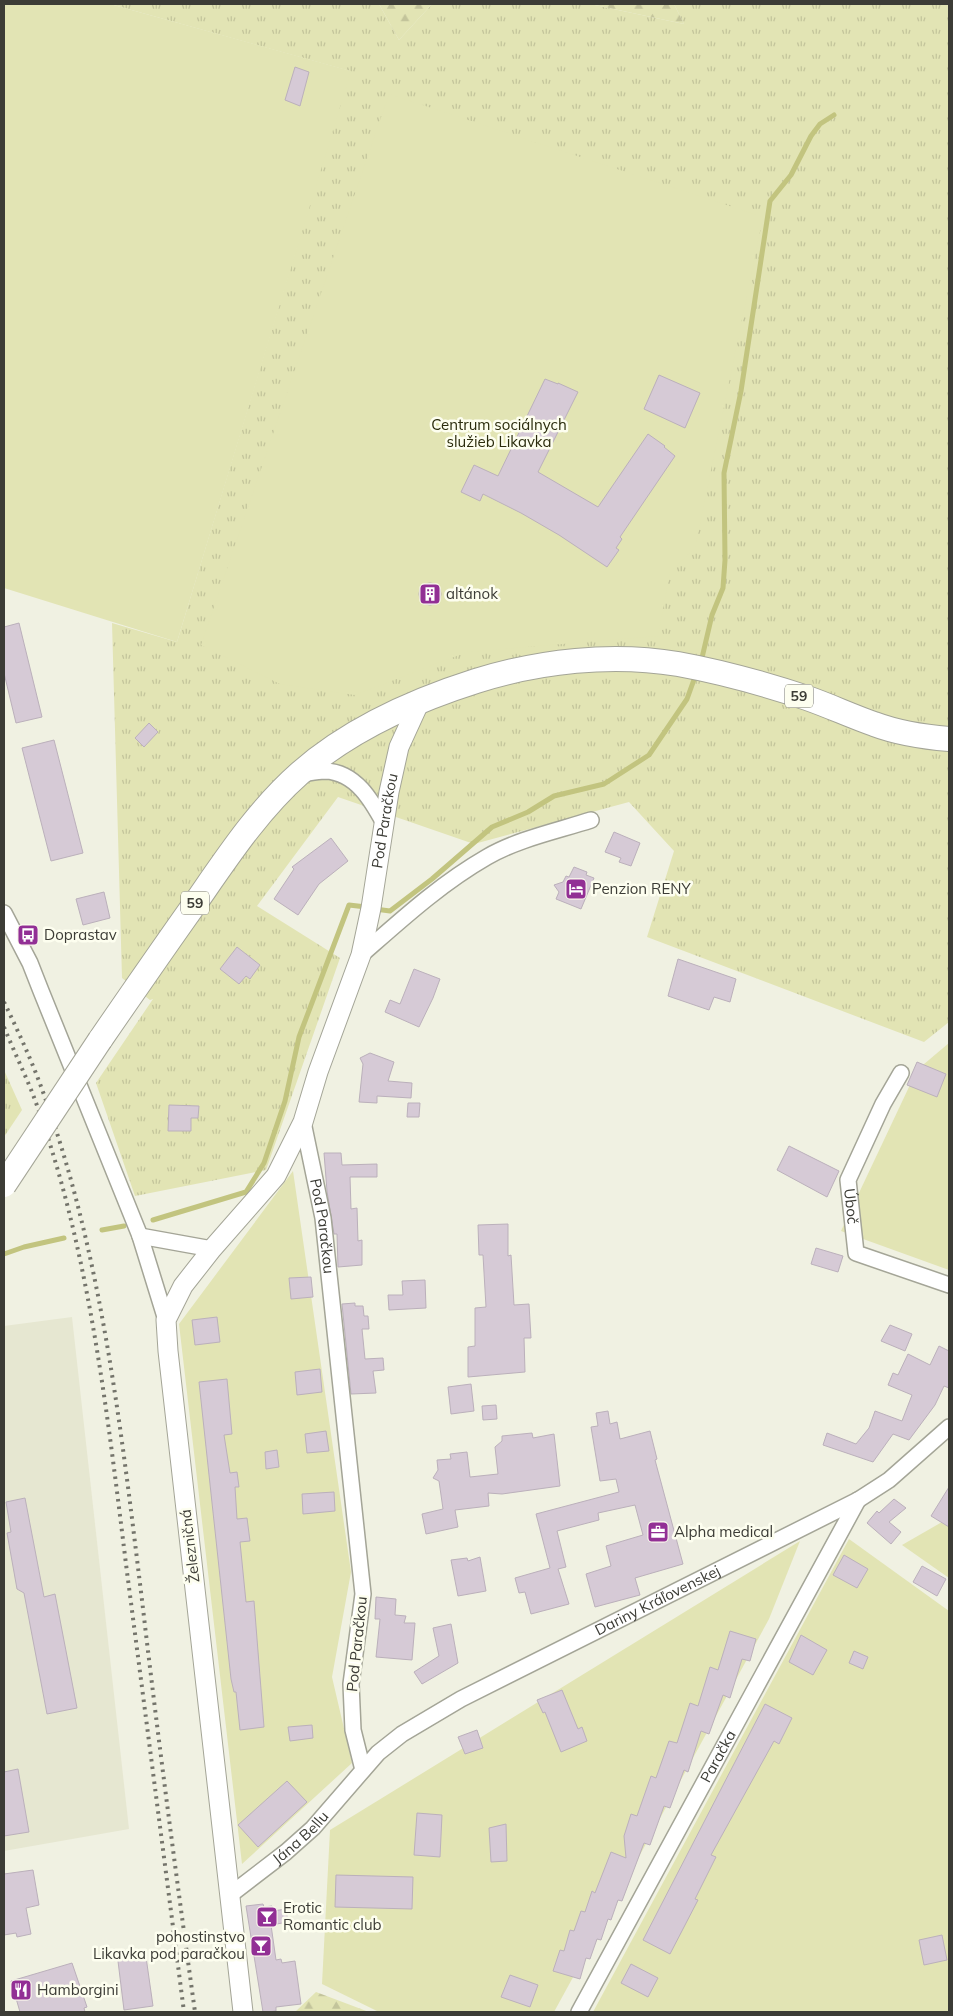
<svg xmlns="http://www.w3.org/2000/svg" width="953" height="2016" font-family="Mulish,sans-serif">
<defs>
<pattern id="grass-tufts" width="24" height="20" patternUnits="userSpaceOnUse" patternTransform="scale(1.25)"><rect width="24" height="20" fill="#e2e4b4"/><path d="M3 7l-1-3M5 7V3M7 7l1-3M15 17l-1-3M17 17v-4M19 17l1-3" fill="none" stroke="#c3c49b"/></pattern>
<pattern id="forest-firs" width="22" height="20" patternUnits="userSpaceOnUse" patternTransform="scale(1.25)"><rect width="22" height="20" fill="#e2e4b4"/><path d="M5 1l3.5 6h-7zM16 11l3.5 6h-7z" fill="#c3c49b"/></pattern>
</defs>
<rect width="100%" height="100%" fill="#f0f1e2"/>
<!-- built -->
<polygon fill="#e6e7d1" points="72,1317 129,1829 4,1851 4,1326"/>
<!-- grass -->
<g fill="url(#grass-tufts)">
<polygon points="110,4 379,4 399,40 432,4 590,4 684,24 674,4 949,4 949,1022 924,1042 647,937 674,851 629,802 474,844 338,797 257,906 340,958 266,1170 135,1196 96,1083 153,999 150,1000 122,978 112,623 177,642 350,71"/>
<polygon points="4,1070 22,1110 4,1137"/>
</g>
<!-- forest -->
<g fill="url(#forest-firs)">
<polygon points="379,4 432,4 399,40"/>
<polygon points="590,4 674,4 684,24"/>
<polygon points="316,1992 369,2012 295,2012"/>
</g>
<!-- garden -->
<g fill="#e2e4b4">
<polygon points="4,4 110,4 351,71 177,642 4,588"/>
<polygon points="389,94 763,217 695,548 670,572 658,636 467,652 355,695 280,684 201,645"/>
<polygon points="949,1043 949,1270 841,1231 917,1070"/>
<polygon points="293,1171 351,1572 332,1677 352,1763 242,1864 179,1324"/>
<polygon points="949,1518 949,1578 902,1545"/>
<polygon points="849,1539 949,1611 949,2012 593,2012"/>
<polygon points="800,1541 769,1619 554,2012 379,2012 322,1984 330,1830"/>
</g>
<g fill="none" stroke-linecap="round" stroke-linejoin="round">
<!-- stream -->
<g stroke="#c2c47f" stroke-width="5">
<polyline points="701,662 712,615 723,588 725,560 724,473 741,391 770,201 791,175 811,136 820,124 834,115"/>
<polyline points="375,909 390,911 432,879 492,827 528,812 554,796 604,784 649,755 687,699 696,674"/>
<polyline points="153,1220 246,1192 264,1163 285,1101 299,1037 349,905 366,907"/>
<polyline points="102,1230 124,1226"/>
<polyline points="4,1254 24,1247 64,1238"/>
</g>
</g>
<!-- building -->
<g fill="#d6cad6" stroke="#bbb0bb">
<polygon points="295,67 309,72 300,106 285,100"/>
<polygon points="659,375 700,393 685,428 644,409"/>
<polygon points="545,379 558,384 558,383 578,392 538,472 598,507 648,434 665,446 664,447 675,456 620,537 622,539 616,548 619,550 607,567 559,535 521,513 483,494 480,501 461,492 474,465 498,476"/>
<circle cx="430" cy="594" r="11"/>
<polygon points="19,623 42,717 16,723 4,673 4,627"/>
<polygon points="149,723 158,732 144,747 135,738"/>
<polygon points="54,740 83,853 51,861 22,748"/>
<polygon points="614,832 640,843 631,866 619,862 621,858 605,852"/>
<polygon points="331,838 348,861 319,884 298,915 274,899 294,869 292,867"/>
<polygon points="574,867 587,872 586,875 594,878 581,909 556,899 559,892 554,885 563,882 566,876 569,877"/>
<polygon points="104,892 110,918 83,925 76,899"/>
<polygon points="237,947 260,965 250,979 246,976 239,984 220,969"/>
<polygon points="678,959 736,979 730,1002 714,997 709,1010 668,996"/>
<polygon points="414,969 440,979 433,998 419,1027 385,1012 390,1000 400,1004"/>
<polygon points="370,1053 394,1062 388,1081 412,1083 411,1098 377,1096 377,1103 359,1102 363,1064 360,1058"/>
<polygon points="917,1062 946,1074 937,1097 907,1085"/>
<polygon points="408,1103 420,1103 419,1117 407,1117"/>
<polygon points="169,1105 199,1106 198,1118 191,1118 191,1131 168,1131"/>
<polygon points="789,1146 839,1171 827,1197 777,1170"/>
<polygon points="324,1153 341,1153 342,1165 377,1164 377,1177 350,1177 351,1209 357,1208 358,1241 362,1240 362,1265 338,1267 337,1234 334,1234 327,1191"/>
<polygon points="508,1224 508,1256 511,1255 514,1305 529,1304 531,1338 524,1338 525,1372 468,1377 468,1347 475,1346 475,1308 486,1307 483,1255 479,1255 478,1225"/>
<polygon points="816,1248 843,1256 838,1272 811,1264"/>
<polygon points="311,1277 313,1297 291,1299 289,1278"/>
<polygon points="425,1280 426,1308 389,1310 388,1295 403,1295 402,1281"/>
<polygon points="355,1303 355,1306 363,1306 364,1316 368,1316 369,1329 362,1329 365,1359 383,1358 384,1370 373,1371 376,1393 351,1394 342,1304"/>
<polygon points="217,1317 220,1342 195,1345 192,1320"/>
<polygon points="890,1325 912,1334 905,1351 881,1341"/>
<polygon points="939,1346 949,1351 949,1388 944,1386 935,1405 909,1440 893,1434 873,1462 823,1445 827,1433 856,1444 869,1428 875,1411 902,1421 912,1395 888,1385 893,1373 898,1375 908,1354 930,1365"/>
<polygon points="320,1369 322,1392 297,1395 295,1372"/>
<polygon points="227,1379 232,1434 224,1435 230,1473 237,1472 239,1487 235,1487 237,1519 247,1518 250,1541 240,1542 246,1602 254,1601 264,1727 240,1730 236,1692 234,1692 231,1679 199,1382"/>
<polygon points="471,1384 474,1411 451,1414 448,1387"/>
<polygon points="496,1405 497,1419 483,1420 482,1406"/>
<polygon points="608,1411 610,1424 617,1422 620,1439 650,1431 657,1459 655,1460 683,1564 635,1578 640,1595 595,1607 586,1574 611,1566 606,1546 643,1535 635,1505 598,1513 599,1520 557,1531 566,1567 558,1569 569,1604 531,1614 525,1592 519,1593 515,1578 550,1568 536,1514 619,1492 616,1479 600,1481 591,1427 598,1426 596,1413"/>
<polygon points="326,1431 329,1451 307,1453 305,1434"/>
<polygon points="532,1433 533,1438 554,1434 560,1486 502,1494 488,1493 489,1506 455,1510 458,1527 426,1534 422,1514 443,1509 439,1481 433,1478 438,1470 437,1460 451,1459 450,1454 467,1452 470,1477 498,1474 495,1447 502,1441 502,1436"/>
<polygon points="277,1450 279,1467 266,1469 265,1452"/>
<polygon points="949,1487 949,1527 931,1516"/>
<polygon points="334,1492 335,1511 303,1514 302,1494"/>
<polygon points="25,1498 44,1597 55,1594 77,1708 47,1714 24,1593 17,1589 7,1533 11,1532 6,1502"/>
<polygon points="894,1499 906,1508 889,1522 901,1532 891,1544 867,1523 877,1511 879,1513"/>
<polygon points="844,1555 868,1569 857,1588 833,1575"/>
<polygon points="480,1557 486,1591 458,1596 451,1560 467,1558 468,1561"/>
<polygon points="922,1566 946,1579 937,1596 913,1582"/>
<polygon points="376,1597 396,1599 395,1615 406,1616 404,1623 415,1623 412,1660 376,1657 380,1619 375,1619"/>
<polygon points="451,1624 458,1663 422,1684 414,1672 439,1656 433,1628"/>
<polygon points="730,1631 756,1639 750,1661 742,1659 730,1698 723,1695 709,1734 701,1731 688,1772 684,1770 670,1808 664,1806 650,1845 644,1843 622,1901 618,1900 611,1920 608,1919 601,1940 597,1939 590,1959 586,1958 580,1979 553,1971 560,1950 564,1951 570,1930 574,1931 581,1911 585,1912 592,1891 595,1893 611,1852 626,1858 624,1836 631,1814 637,1816 651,1776 656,1778 669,1741 677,1743 690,1703 698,1706 710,1667 718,1670"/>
<polygon points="801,1635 827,1650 813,1675 789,1662"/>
<polygon points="854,1651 868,1657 863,1669 849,1663"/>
<polygon points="562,1690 578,1729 582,1727 587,1741 561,1752 545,1712 543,1713 537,1700"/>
<polygon points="765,1704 792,1718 779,1744 774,1741 711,1855 716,1857 695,1899 698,1900 670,1954 643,1940"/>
<polygon points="312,1725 313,1738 290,1741 288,1727"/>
<polygon points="477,1730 483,1748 465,1754 458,1737"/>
<polygon points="18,1769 29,1832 4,1836 4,1772"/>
<polygon points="287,1781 307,1802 258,1847 238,1825"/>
<polygon points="417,1813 442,1815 440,1857 414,1855"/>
<polygon points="506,1824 507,1861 491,1862 489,1828"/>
<polygon points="33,1870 39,1905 26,1908 31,1934 17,1937 16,1933 4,1935 4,1874"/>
<polygon points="336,1875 413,1877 412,1909 335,1907"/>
<polygon points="263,1904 264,1907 272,1906 273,1911 286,1909 288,1922 271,1925 276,1960 281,1959 282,1963 295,1961 301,2004 276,2007 276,2011 268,2012 263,2012 246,1906"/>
<polygon points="942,1935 947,1960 924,1965 919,1940"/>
<polygon points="145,1950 153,2006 124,2010 117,1953"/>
<polygon points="72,1963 87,2007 84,2008 85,2012 20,2012 11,1981"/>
<polygon points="631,1964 658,1978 648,1997 621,1983"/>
<polygon points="510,1975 538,1985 530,2007 501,1997"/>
</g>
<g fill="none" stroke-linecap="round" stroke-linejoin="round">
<!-- minor casing -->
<g stroke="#a4a597" stroke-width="18">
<g id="minor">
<path d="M301 774C309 773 317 771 325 771 356 772 372 801 385 825"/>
<polyline points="4,913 30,963 41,991 140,1236 166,1320"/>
<path d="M361 955C401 920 440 884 487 857 518 839 557 831 591 820"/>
<path id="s1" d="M901 1073 883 1104 848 1180 856 1253 949 1285"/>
<path id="s2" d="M303 1122 323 1218 363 1594 351 1684 353 1730 363 1770"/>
<polyline points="140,1236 212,1249"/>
<path id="s3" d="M230 1895 286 1852 313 1828 378 1753 402 1734 461 1699 858 1500 889 1480 949 1427"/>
<path id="s4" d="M579 2012 858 1500"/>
</g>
</g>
<!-- tertiary casing -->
<g stroke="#a4a597" stroke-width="21">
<g id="tertiary">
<path id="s5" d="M243 2012 168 1351 166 1320 183 1286 212 1249 276 1176 303 1122 318 1072 361 955 371 908 389 792 399 747 421 699"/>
</g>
</g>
<!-- primary casing -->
<g stroke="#a4a597" stroke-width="26">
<path id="primary" d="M100 1040C131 995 162 950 194 905 226 859 257 811 300 773 350 729 413 701 476 681 540 661 611 653 678 664 722 672 765 684 807 698 830 706 851 716 874 724 898 733 924 737 949 739"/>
</g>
<!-- minor -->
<use href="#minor" stroke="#fff" stroke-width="15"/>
<!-- tertiary -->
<use href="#tertiary" stroke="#fff" stroke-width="19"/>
<!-- primary -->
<use href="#primary" stroke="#fff" stroke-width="24"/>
<!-- rail -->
<g stroke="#74746b" stroke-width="4" stroke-dasharray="2.5 5" stroke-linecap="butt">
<path d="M4 1002C18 1031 32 1061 43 1092 102 1255 121 1429 142 1600 158 1738 176 1875 195 2012"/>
<path d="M4 1027C13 1049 23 1070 32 1092 89 1243 107 1412 127 1572 146 1718 165 1865 184 2012"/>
</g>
<!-- primary-bridge casing -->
<g stroke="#a4a597" stroke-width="26" stroke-linecap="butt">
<polyline id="primary-bridge" points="4,1185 100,1040"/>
</g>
<!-- primary-bridge -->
<use href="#primary-bridge" stroke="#fff" stroke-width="24"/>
</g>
<!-- icons -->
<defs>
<g id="building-square" transform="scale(1.125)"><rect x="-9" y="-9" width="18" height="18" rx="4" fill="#922f95" stroke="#fdfeef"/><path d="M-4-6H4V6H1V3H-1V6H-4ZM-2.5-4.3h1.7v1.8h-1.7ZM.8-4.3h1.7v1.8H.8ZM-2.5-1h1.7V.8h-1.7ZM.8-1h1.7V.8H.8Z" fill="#fff"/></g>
<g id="hotel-square" transform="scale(1.125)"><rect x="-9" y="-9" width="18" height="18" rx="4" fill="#922f95" stroke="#fdfeef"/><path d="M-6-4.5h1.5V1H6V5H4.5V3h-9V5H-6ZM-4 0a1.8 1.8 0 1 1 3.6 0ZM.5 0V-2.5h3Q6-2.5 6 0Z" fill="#fff"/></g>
<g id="bus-square" transform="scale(1.125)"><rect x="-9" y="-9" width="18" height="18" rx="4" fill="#922f95" stroke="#fdfeef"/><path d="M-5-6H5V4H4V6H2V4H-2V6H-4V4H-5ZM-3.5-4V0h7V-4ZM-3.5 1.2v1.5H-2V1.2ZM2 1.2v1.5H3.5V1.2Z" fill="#fff"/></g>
<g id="office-square" transform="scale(1.125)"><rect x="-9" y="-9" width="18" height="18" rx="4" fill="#922f95" stroke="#fdfeef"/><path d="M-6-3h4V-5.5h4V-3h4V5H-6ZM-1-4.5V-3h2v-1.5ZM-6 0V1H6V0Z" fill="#fff"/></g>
<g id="bar-square" transform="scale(1.125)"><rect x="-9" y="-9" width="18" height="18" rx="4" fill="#922f95" stroke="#fdfeef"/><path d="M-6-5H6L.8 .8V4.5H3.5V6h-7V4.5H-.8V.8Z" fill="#fff"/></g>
<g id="restaurant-square" transform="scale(1.125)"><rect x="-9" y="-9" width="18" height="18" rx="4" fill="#922f95" stroke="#fdfeef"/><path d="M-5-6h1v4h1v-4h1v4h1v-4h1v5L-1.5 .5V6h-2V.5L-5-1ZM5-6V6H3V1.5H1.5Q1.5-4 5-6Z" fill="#fff"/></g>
</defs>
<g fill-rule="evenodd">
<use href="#building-square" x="430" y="594"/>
<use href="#hotel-square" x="576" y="889"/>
<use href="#bus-square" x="28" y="935"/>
<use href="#office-square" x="658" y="1532"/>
<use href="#bar-square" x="267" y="1917"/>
<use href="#bar-square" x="261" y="1946"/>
<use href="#restaurant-square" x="21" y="1990"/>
</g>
<g text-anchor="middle" stroke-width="5" stroke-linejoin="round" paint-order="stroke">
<!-- shield labels -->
<g fill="#fdfeef" stroke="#76766e" stroke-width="1">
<rect x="785" y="684.5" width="28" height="23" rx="4"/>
<rect x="181" y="891.5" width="28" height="23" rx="4"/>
</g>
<g font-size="14" font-weight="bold" fill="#3c3c36">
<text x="799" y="701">59</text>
<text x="195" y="908">59</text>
</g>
<!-- park labels -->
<g font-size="15" fill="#2a2b0c" stroke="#fdfeef">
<text x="499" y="430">Centrum sociálnych<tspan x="499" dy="17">služieb Likavka</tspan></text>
</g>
<!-- poi labels -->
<g font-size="15" fill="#3c3c36" stroke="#fdfeef" text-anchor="start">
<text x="446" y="599">altánok</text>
<text x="592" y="894">Penzion RENY</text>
<text x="44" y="940">Doprastav</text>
<text x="674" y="1537">Alpha medical</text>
<text x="283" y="1913">Erotic<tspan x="283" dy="17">Romantic club</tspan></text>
<text x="245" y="1942" text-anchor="end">pohostinstvo<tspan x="245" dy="17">Likavka pod paračkou</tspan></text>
<text x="37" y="1995">Hamborgini</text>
</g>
<!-- street labels -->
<g font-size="15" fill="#3c3c36" stroke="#fdfeef">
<text dy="5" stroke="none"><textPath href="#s5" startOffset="1252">Pod Paračkou</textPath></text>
<text dy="5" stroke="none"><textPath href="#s1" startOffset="146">Úboč</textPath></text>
<text dy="5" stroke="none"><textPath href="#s2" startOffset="106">Pod Paračkou</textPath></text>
<text transform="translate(190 1546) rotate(-97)" y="5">Železničná</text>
<text dy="5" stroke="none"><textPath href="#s3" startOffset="525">Dariny Kráľovenskej</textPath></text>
<text transform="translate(357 1644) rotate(-84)" y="5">Pod Paračkou</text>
<text dy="5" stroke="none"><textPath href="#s4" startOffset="291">Paračka</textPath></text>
<text dy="5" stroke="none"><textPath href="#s3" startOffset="91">Jána Bellu</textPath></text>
</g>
</g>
<!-- border -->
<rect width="953" height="2016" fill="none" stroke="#3c3c36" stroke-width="10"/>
</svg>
